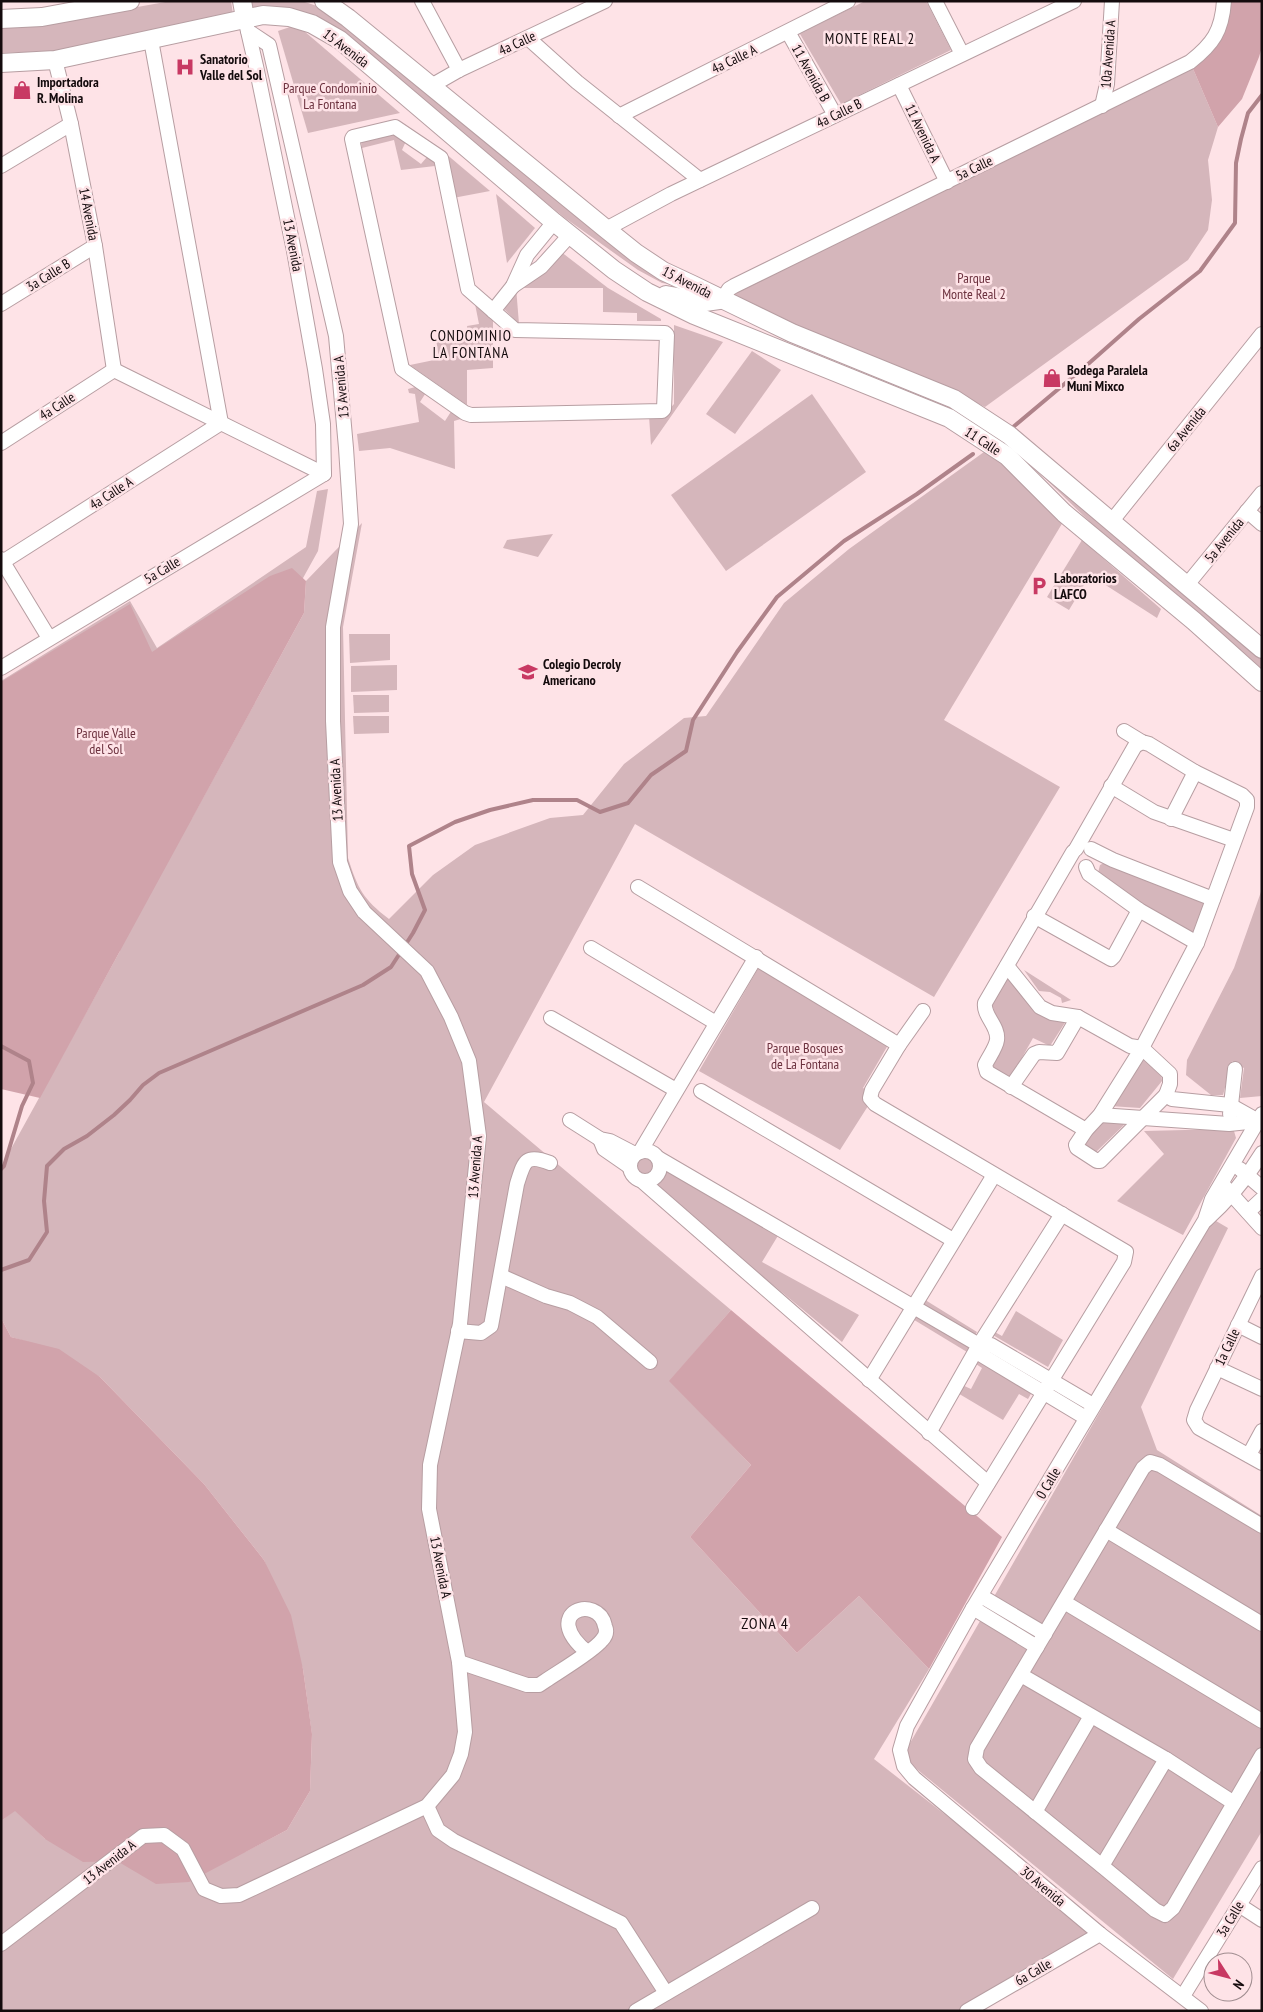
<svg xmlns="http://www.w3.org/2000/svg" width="1263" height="2012" font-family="'PT Sans Narrow',sans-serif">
<rect width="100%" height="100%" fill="#fee3e7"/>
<!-- green -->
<g fill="#d5b6bb">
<polygon points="171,1 231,1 233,14 152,33 53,51 1,53 1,26 42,24"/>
<path d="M248 1H302L317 6 340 20 690 287 662 283 638 270 565 218 319 18C294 9 276 6 250 8Z"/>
<polygon points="865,1 926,1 951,50 841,104 800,34"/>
<polygon points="293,26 304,31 400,113 308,133 278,31"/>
<polygon points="1191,64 1218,127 1208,160 1212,200 1208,230 1188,260 985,407 957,393 793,330 725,292"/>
<polygon points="396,133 406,141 402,150 421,164 427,157 435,160 435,166 401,170 394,140 362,148 361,141"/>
<polygon points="445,153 490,191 453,198"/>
<polygon points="496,194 535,228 507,263"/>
<polygon points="556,248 608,288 661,319 661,321 637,321 637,313 603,312 603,288 519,288"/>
<polygon points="516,287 519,324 504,309 502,304"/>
<polygon points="475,304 493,319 493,368 467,370 467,405 410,365 439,359 436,339 468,331 467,326 479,324"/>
<polygon points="674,325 723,342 651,445 649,416 665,414 674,404"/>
<polygon points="752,351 781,370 735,434 706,414"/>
<polygon points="419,386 427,391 420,402 445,421 452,410 464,418 454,421 455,469 390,448 359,451 357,434 419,422 415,394 409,393 408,389"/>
<polygon points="812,394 866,472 726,571 671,495"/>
<path d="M984 452 1009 467 1063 522 944 720 1060 787 934 997 635 824 484 1102 731 1310 670 1381 751 1465 690 1537 797 1653 859 1596 929 1669 874 1759 1098 1934 960 2011H1V1821L15 1810 45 1839 245 1852 287 1830 310 1791 312 1735 303 1669 264 1560 204 1484 100 1377 28 1342 11 1337 1 1318V1167L120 951 1 991V681L130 601 157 648 306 547 317 491 328 489 318 551 272 634 192 818 304 613 306 581 362 523 343 627 348 858C358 889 363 899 389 919L433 875 475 845 550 818 583 815 624 764 684 718 706 716 784 603 849 549Z"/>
<polygon points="1024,458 1262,659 1262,672 1093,525"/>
<polygon points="553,534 538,557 503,548 507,540"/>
<polygon points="1082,540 1161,609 1157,618 1090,575 1069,610 1047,597"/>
<polygon points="349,634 390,634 390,660 350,663"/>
<polygon points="397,665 397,690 351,692 351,666"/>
<polygon points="353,695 389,695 389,712 354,713"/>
<polygon points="353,716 389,716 389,733 354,734"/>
<polygon points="1106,862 1142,879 1206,902 1193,934 1141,906 1098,873 1100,865"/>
<polygon points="1262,889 1262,1096 1240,1098 1244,1068 1232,1061 1223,1095 1211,1095 1186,1075 1187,1060 1234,968"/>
<polygon points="763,960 895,1033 863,1088 875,1095 840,1150 699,1071"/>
<polygon points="1005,969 1030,1006 1046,1018 1068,1018 1050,1046 1033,1038 1010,1079 987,1066 1003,1038 990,998"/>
<polygon points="1024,970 1071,1000 1062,1003 1061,998 1050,992 1039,991"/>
<polygon points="1141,1057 1161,1069 1162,1081 1140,1108 1110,1106"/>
<polygon points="1102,1120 1128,1121 1094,1154 1083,1147"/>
<polygon points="1226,1129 1234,1131 1236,1138 1183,1235 1117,1201 1164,1154 1144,1131"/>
<circle cx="645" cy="1166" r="9"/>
<polygon points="663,1167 779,1234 762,1262 859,1315 842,1342 651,1184 659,1178"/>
<polygon points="1211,1218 1228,1228 1141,1407 1157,1450 1262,1516 1262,1831 1173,1979 902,1757"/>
<polygon points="922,1298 977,1332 974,1337 919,1303"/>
<polygon points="914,1311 971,1346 967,1352 911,1318"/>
<polygon points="1016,1311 1063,1340 1048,1367 991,1334 993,1331 1002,1336"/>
<polygon points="976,1357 1032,1392 1028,1399 1019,1394 1003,1420 956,1392 960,1384 971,1389 982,1368 973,1362"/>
</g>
<!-- forest -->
<g fill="#d1a3ab">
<polygon points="1227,1 1262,1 1262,47 1259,57 1242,99 1218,127 1191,64 1211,44"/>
<polygon points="292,568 306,581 304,613 40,1098 1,1089 1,682 130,604 152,652 270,576"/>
<polygon points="731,1310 1002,1537 929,1669 859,1596 797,1653 690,1537 751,1465 669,1381"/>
<polygon points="1,1318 11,1337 59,1349 100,1377 204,1484 264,1560 291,1615 303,1669 312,1734 310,1791 287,1830 189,1882 156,1884 117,1861 83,1862 45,1839 15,1811 1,1821"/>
</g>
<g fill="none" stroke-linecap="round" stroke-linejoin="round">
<!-- stream -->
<g stroke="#af838a" stroke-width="4">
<polyline points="1012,428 1087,365 1139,319 1200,271 1235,223 1236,163 1241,139 1248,113 1262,95"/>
<polyline points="1,1046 29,1061 33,1083 22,1106 4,1166 1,1169"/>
<polyline points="1,1270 29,1260 47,1232 44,1201 47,1166 64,1149 87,1136 114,1115 130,1100 143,1085 159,1073 363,985 391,967 413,933 425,910 412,874 409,846 455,822 490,810 533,800 577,800 600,812 628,803 651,775 686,751 693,720 737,652 777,597 844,541 917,494 973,454"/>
</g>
<!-- minor casing -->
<g stroke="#b79ea2" stroke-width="16">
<g id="minor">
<polyline points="422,1 459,70"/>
<polyline points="935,1 962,54"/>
<polyline points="247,27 256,66 294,251 315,369 323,424 324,474"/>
<polyline points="788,32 835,115"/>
<polyline points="528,38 577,82 700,180"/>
<polyline points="55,60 71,124 95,246 114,370"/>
<polyline points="899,85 947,182"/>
<polyline points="431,86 459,70 605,1"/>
<polyline points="1102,106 1107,84 1112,1"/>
<polyline points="619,116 848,1"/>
<polygon points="395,127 441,158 468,289 515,330 665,333 667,335 664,409 662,411 471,415 465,413 402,369 352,139 353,137"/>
<polyline points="1,166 71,124"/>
<polyline points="606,229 671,194 1074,1"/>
<polyline points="513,286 541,267 570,235"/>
<path d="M722 300 729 289 734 286 1190 62C1213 44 1222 31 1224 1"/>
<polyline points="1,304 95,246"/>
<polyline points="493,311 513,286 527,255 554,222"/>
<polyline points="114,370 324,474"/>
<polyline points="1,443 114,370"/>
<polyline points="1247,511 1262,524"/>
<polyline points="1111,522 1262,334"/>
<polyline points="1,559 49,638"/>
<polyline points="1,563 221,423 151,40"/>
<polyline points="1186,586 1262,493"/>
<polyline points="1,668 324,474"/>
<polyline points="1124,731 1142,742 1149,744 1195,772 1242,795 1247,800 1247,807 1197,943 1142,1048 1100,1115 1086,1130 1076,1145 1077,1148 1097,1161 1100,1161 1166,1095"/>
<polyline points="1111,786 1154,812 1234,840"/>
<polyline points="1171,819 1195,772"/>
<polyline points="1076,849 1135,746 1142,742"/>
<polyline points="1091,849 1113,860 1213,899"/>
<path d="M1073 852 985 1003C983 1016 999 1026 997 1040 996 1048 988 1058 985 1065L987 1072 1086 1130"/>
<polyline points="1086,867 1089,874 1139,910 1197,943"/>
<polyline points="638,887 899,1045"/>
<polyline points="1034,916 1111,959 1114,956 1139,910"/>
<polyline points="591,948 716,1023"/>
<polyline points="1007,966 1040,1007 1052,1013 1078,1017 1130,1046 1142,1048 1170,1074 1170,1084 1166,1095 1172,1099 1230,1105 1262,1123"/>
<polyline points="923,1011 899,1045 872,1090 870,1098 875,1104 1126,1252 1124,1262 973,1508"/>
<polyline points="551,1018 676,1090"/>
<polyline points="1011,1087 1034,1054 1039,1052 1057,1053 1078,1017"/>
<polyline points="701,1091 953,1240"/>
<polyline points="1230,1114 1235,1069"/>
<polyline points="1100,1115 1229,1124 1258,1121"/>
<polyline points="570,1120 600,1139 610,1141 635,1154"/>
<polyline points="600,1139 604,1149 630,1167"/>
<circle cx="645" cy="1166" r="15"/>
<polyline points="640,1152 756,957"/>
<polyline points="658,1158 979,1345 991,1345 1093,1405"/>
<polyline points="1240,1169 1262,1188"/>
<polyline points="642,1181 988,1483"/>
<polyline points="1225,1187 1262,1228"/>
<polyline points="1248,1212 1262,1199"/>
<path d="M1206 1220C1227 1201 1247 1178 1262 1153"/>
<polyline points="501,1276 546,1296 570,1303 597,1317 650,1362"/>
<polyline points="1262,1276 1197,1410 1194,1420 1199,1428 1262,1463"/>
<polyline points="1238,1325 1262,1337"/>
<path d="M458 1331 481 1333 491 1326 517 1184C524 1162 525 1153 550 1163"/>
<polyline points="979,1345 983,1356 1086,1418"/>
<polyline points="1217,1368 1262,1389"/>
<polyline points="869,1380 994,1175"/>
<polyline points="929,1433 979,1345 1062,1214"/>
<polyline points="1249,1455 1262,1431"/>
<polyline points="1262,1526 1160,1465 1150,1462 1143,1468 977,1748 975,1759 981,1768 1102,1866 1155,1910 1165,1915 1173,1908 1262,1755"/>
<polyline points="1106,1530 1262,1624"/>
<polyline points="981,1596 1045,1634"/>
<polyline points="1064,1602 1262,1721"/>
<polyline points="973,1608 1037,1647"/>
<path d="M459 1662 527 1685H539L545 1681C558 1672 594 1651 602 1640 606 1636 607 1631 605 1626 598 1593 539 1612 587 1652"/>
<polyline points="1021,1675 1166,1759 1234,1803"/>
<polyline points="427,1806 438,1830 454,1841 621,1923 666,1993"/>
<polyline points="1035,1812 1091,1716"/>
<polyline points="1102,1866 1166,1759"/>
<polyline points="1239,1905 1262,1920"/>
<polyline points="1,1944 143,1836 164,1835 183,1849 204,1889 221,1896 239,1895 427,1806 453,1775 461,1754 465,1732 459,1662 429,1509 430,1465 460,1324 479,1136 469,1061 451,1017 427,971 364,912 350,891 340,862 333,721 333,627 351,524 346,448 336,336 269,45 248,31"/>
<polyline points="1183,1996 1262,1868"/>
<polyline points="636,2011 812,1908"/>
<polyline points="967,2011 1100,1934"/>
<polyline points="1201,2011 1100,1934 914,1778 904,1766 900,1750 907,1726 973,1608 1205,1220 1212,1199 1262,1114"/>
</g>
</g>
<!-- major casing -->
<g stroke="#b79ea2" stroke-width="20">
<g id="major">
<polyline points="242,1 245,18"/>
<polyline points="324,1 348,18 606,229 636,253 663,271 693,285 792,333 954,399 1009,435 1262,649"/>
<polyline points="1,19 42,17 130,1"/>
<polyline points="1,63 55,60 263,15 289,17 312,24 340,40 554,222 614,270 647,292 694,315 949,418 1007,456 1064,513 1194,621 1262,682"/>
<polyline points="666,295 705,302 719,300"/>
</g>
</g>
<!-- minor -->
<use href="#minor" stroke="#fff" stroke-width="14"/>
<!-- major -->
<use href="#major" stroke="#fff" stroke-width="18"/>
</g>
<!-- icons -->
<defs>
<g id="hospital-bare" transform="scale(1.5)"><path d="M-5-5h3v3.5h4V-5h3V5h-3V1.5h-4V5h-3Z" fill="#c83963" stroke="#fee3e7" stroke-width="2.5" paint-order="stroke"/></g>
<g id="shop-bare" transform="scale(1.5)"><path d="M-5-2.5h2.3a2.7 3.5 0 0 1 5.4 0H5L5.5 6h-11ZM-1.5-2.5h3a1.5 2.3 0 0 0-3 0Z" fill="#c83963" stroke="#fee3e7" stroke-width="2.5" paint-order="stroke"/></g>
<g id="parking-bare" transform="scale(1.5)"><path d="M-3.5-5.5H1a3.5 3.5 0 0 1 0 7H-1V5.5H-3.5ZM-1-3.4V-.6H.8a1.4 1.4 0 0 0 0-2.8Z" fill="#c83963" stroke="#fee3e7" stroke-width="2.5" paint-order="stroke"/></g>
<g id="school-bare" transform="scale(1.5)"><path d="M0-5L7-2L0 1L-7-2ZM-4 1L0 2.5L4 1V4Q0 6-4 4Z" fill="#c83963" stroke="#fee3e7" stroke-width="2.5" paint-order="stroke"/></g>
</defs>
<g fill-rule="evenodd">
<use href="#hospital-bare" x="185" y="67"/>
<use href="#shop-bare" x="22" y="90"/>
<use href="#shop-bare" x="1052" y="378"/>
<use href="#parking-bare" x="1039" y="586"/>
<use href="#school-bare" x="528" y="672"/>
</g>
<g text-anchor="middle" stroke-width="5" stroke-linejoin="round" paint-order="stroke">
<!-- street labels -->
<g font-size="14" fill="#140b0d" stroke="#fee3e7">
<text transform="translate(517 43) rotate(-25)" y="5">4a Calle</text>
<text transform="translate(346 48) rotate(37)" y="5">15 Avenida</text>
<text transform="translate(1108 54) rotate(-86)" y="5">10a Avenida A</text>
<text transform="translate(734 59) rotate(-26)" y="5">4a Calle A</text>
<text transform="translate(811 73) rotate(61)" y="5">11 Avenida B</text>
<text transform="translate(839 113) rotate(-26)" y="5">4a Calle B</text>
<text transform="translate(923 133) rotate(64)" y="5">11 Avenida A</text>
<text transform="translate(974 168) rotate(-26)" y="5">5a Calle</text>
<text transform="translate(89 214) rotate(79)" y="5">14 Avenida</text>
<text transform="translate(293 245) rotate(79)" y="5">13 Avenida</text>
<text transform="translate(48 275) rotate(-32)" y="5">3a Calle B</text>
<text transform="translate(687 282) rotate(27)" y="5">15 Avenida</text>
<text transform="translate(341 387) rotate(-95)" y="5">13 Avenida A</text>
<text transform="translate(57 406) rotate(-33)" y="5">4a Calle</text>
<text transform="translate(1186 429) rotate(-51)" y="5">6a Avenida</text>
<text transform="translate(983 441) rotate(33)" y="5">11 Calle</text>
<text transform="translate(111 493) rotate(-33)" y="5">4a Calle A</text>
<text transform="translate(1224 540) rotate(-51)" y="5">5a Avenida</text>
<text transform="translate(162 570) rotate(-31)" y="5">5a Calle</text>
<text transform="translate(336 790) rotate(-93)" y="5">13 Avenida A</text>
<text transform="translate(475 1167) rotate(-86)" y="5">13 Avenida A</text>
<text transform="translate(1227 1347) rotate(-64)" y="5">1a Calle</text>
<text transform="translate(1048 1483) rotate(-59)" y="5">0 Calle</text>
<text transform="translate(441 1567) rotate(79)" y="5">13 Avenida A</text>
<text transform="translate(109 1862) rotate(-38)" y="5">13 Avenida A</text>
<text transform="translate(1043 1886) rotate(40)" y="5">30 Avenida</text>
<text transform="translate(1230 1919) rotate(-59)" y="5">3a Calle</text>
<text transform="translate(1033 1972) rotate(-30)" y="5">6a Calle</text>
</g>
<!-- poi labels -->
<g font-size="14" font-weight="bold" fill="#140b0d" stroke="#fee3e7" text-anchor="start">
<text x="200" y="64">Sanatorio<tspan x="200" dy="16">Valle del Sol</tspan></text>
<text x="37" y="87">Importadora<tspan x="37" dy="16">R. Molina</tspan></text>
<text x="1067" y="375">Bodega Paralela<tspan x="1067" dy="16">Muni Mixco</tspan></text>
<text x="1054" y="583">Laboratorios<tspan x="1054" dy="16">LAFCO</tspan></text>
<text x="543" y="669">Colegio Decroly<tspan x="543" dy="16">Americano</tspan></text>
</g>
<!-- park labels -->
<g font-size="14" fill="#6c313e" stroke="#fee3e7">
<text x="330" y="93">Parque Condominio<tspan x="330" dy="16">La Fontana</tspan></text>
<text x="974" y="283">Parque<tspan x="974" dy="16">Monte Real 2</tspan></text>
<text x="106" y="738">Parque Valle<tspan x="106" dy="16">del Sol</tspan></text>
<text x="805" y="1053">Parque Bosques<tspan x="805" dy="16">de La Fontana</tspan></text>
</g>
<!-- neighbourhood labels -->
<g font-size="15" letter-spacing="1" fill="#140b0d" stroke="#fee3e7">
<text x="870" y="44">MONTE REAL 2</text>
<text x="471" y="341">CONDOMINIO<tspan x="471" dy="17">LA FONTANA</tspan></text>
</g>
<!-- quarter labels -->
<g font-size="16" letter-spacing="1" fill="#140b0d" stroke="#fee3e7">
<text x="765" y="1629">ZONA 4</text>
</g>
</g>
<!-- border -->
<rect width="1263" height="2012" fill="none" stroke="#140b0d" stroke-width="5"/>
<!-- north arrow -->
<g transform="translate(1228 1977) rotate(126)"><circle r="24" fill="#fee3e7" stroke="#a08d90"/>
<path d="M0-4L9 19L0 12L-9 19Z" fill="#c83963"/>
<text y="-8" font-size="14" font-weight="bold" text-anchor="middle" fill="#140b0d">N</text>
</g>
</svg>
